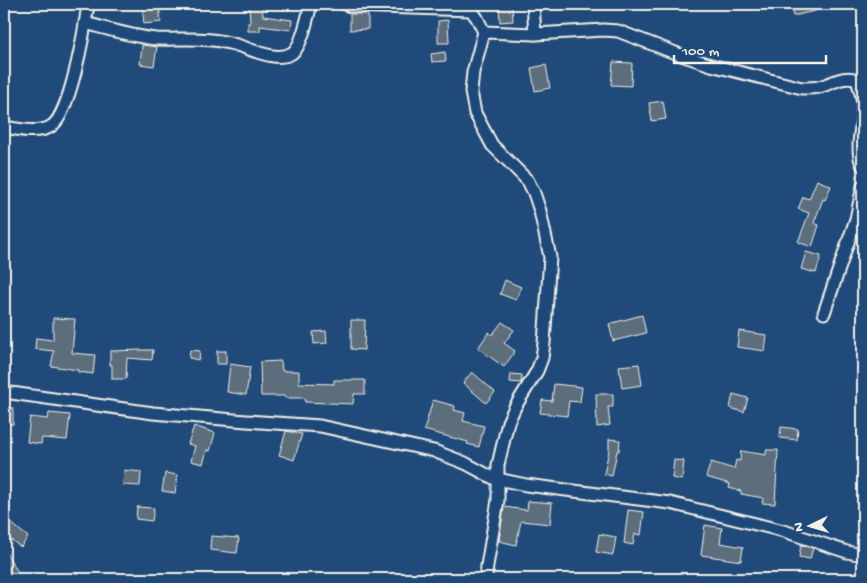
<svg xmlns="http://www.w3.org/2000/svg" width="867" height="583" font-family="'Gochi Hand',sans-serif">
<rect width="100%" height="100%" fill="#1f4a7a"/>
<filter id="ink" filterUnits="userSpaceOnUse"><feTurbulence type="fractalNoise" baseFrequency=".02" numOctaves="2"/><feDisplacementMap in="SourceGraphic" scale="10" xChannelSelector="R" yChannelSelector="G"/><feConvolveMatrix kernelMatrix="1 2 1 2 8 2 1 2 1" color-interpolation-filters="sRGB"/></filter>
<g filter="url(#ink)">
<!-- building -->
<g fill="#5c6d7c" stroke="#f4f1e8">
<polygon points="159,4 161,22 144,24 142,5"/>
<polygon points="249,4 262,4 263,16 292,20 291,30 260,26 260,31 248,31 248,23 250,23"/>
<polygon points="512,4 513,21 500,22 499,5"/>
<polygon points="791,4 832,4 832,7 793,16"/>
<polygon points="350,14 368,14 368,29 350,30"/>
<polygon points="448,20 449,43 438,43 438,21"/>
<polygon points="142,45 157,47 154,66 140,64"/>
<polygon points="445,52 446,61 432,62 431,54"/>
<polygon points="613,62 632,63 631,86 611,85"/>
<polygon points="546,65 550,88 535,91 531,68"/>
<polygon points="663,101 666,119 652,121 649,103"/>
<polygon points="817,180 831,186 825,200 823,199 814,223 819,225 812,247 798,242 809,213 798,209 803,197 809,199"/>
<polygon points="806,252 821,256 816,273 801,269"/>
<polygon points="505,280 521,287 516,300 500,294"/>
<polygon points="642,315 646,333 613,341 609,324"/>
<polygon points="53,318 75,319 72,353 95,355 93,374 78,372 78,370 51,366 54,351 35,349 36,338 53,340"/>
<polygon points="351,320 365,320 364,350 351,349"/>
<polygon points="502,322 514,330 504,343 515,351 504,367 478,348 489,332 492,335"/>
<polygon points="326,331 327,343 314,344 313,332"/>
<polygon points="739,331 767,335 765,351 737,347"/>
<polygon points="141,350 153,350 152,360 127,358 126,379 112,379 112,365 110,365 110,351"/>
<polygon points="190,350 200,351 199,360 189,358"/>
<rect x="217" y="351" width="9" height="13"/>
<polygon points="281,361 282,371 299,371 299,383 334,384 334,380 365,380 365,394 354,394 353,404 305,402 305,398 285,398 285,396 261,396 260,362"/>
<polygon points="230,364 250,367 246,395 227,392"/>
<polygon points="639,364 642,385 622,388 619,366"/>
<polygon points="472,372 495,392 486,403 463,383"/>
<polygon points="511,374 522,375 521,383 510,382"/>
<polygon points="554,384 582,387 580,402 569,401 567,416 540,413 542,400 552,401"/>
<polygon points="596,394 613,394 613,407 608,407 610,425 597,427"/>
<polygon points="733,394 748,398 744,412 730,408"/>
<polygon points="433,400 455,406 454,410 465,413 463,421 484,426 479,447 467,444 468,442 424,430"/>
<rect x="4" y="408" width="9" height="16"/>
<polygon points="49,413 70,415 67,440 42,438 41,444 27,442 30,417 48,419"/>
<polygon points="194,426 215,433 210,451 207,450 203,464 191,461 195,446 188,444"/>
<polygon points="781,427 798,429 797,440 780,438"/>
<polygon points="286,431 302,434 294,460 279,455"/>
<polygon points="609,439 620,440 619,451 617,451 612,476 604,474 609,450"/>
<polygon points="766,450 778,450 775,504 762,503 763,498 741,494 741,491 729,488 730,484 706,477 711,462 734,469 736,460 740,461 741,451 766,455"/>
<polygon points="674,460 684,461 682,480 672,478"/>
<polygon points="124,470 141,472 140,486 123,485"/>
<polygon points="165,473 178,475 175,493 162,491"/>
<polygon points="528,501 552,503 550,524 521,521 516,545 499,541 504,507 527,510"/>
<polygon points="137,507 154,508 152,521 136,519"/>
<polygon points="628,510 644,512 641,535 635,534 633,545 624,543"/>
<polygon points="4,517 28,537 21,547 4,535"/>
<polygon points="705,525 722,528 720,543 743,547 741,561 701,555"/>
<polygon points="599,534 616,537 613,555 596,552"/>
<polygon points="211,536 239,538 237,553 210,550"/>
<polygon points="801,545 813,548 810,559 799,557"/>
<polygon points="4,549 22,579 4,579"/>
</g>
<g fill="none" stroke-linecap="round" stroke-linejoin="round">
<!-- minor casing -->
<g stroke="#f4f1e8" stroke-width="15">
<g id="minor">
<path d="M344 4 350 6 471 10 477 18 484 32 535 34 604 30 618 31 678 54 711 65 802 88C808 88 813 88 819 87 831 84 845 74 857 80 860 89 863 97 863 107 863 125 854 150 863 166"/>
<polyline points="533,4 535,34"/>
<path d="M85 23C108 29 133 37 157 39 187 40 210 36 240 46 255 51 278 62 292 53 302 47 308 15 311 4"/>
<polyline points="484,32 473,72 471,92 475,113 492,145 528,181 534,193 540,211 550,257 544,343 542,358 537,371 515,407 508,422 498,465 498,500 487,566 486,579"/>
<path d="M4 127C17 129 37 134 50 127 70 118 85 27 88 4"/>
<polyline points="824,313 856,219 863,186"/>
<polyline points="4,392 153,413 246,421 320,426 434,451 465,463 493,478 526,485 670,503 784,531 847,552 863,555"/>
</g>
</g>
<!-- minor -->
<use href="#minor" stroke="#1f4a7a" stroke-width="11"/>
</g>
</g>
<!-- margin -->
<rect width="867" height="583" fill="none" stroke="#1f4a7a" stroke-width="20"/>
<rect x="10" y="10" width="847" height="563" fill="none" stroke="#f4f1e8" stroke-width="2" filter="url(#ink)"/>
<!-- north arrow -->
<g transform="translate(810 526) rotate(265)" stroke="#1f4a7a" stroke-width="4" paint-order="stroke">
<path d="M0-4L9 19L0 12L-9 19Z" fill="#f4f1e8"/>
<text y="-8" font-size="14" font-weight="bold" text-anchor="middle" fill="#f4f1e8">N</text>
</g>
<!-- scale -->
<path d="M674 55v8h152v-8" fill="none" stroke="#f4f1e8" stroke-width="2.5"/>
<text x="682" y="55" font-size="15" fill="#f4f1e8" stroke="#1f4a7a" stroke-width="4" paint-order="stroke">100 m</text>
</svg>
